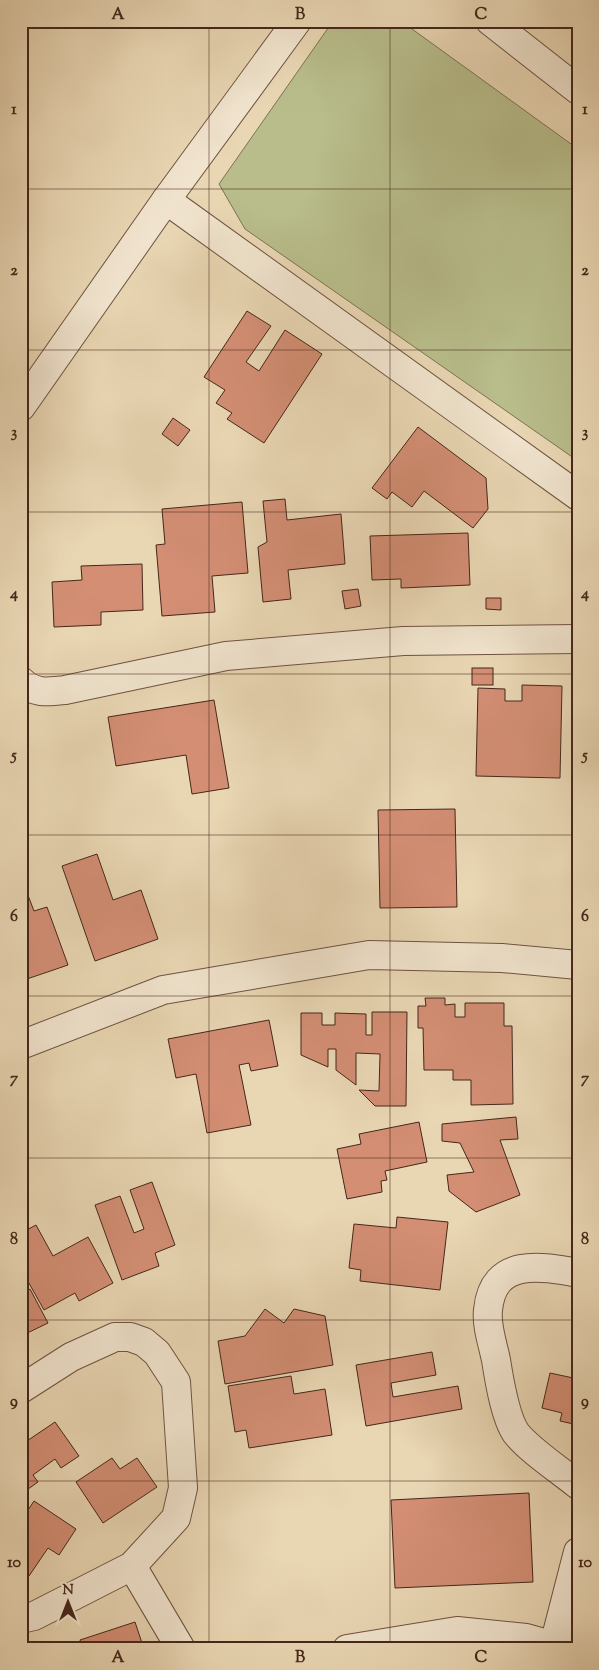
<svg xmlns="http://www.w3.org/2000/svg" width="599" height="1670" font-family="'Sorts Mill Goudy',serif">
<rect width="100%" height="100%" fill="#e9d6b3"/>
<filter id="stains"><feTurbulence type="fractalNoise" baseFrequency=".004" numOctaves="4"/><feColorMatrix values="0 0 0 0 .2 0 0 0 0 .09 0 0 0 0 .02 0 0 0 .5 -.17"/></filter>
<radialGradient id="worn" r=".72"><stop offset=".6" stop-color="#630" stop-opacity="0"/><stop offset="1" stop-color="#630" stop-opacity=".3"/></radialGradient>
<!-- green -->
<polygon fill="#b8bd8b" stroke="#7e7252" points="333,21 401,21 578,149 578,461 245,229 219,184"/>
<!-- building -->
<g fill="#d38e74" stroke="#45271a">
<polygon points="247,311 271,326 246,362 259,371 285,330 322,354 264,443 227,419 232,413 216,403 225,390 204,377"/>
<polygon points="173,418 190,430 178,446 162,434"/>
<polygon points="418,427 486,478 488,509 473,528 424,491 412,507 392,492 387,499 372,488"/>
<polygon points="285,499 287,520 341,514 345,564 288,570 291,599 263,602 258,547 267,542 263,501"/>
<polygon points="242,502 248,573 212,576 215,612 162,616 156,545 165,544 162,509"/>
<polygon points="468,533 470,585 401,588 401,579 372,580 370,536"/>
<polygon points="142,564 143,610 101,612 101,625 54,627 52,582 82,580 81,566"/>
<polygon points="358,589 361,606 345,609 342,591"/>
<polygon points="486,598 501,598 501,610 486,609"/>
<rect x="472" y="668" width="21" height="17"/>
<polygon points="522,685 562,686 560,778 476,776 478,688 505,689 505,701 522,701"/>
<polygon points="214,700 229,788 192,794 186,755 116,766 108,717"/>
<polygon points="455,809 457,907 380,908 378,810"/>
<polygon points="97,854 113,900 141,890 158,939 95,961 62,866"/>
<polygon points="23,882 34,911 47,907 68,965 21,981 21,883"/>
<polygon points="425,998 445,998 445,1005 455,1004 455,1017 465,1017 465,1003 504,1003 504,1026 512,1026 513,1104 471,1105 471,1080 453,1080 453,1070 424,1070 423,1028 418,1028 418,1006 426,1006"/>
<polygon points="372,1012 407,1012 406,1106 375,1106 359,1090 379,1091 380,1054 356,1053 356,1085 336,1070 336,1049 328,1049 328,1067 301,1055 301,1013 322,1013 322,1025 335,1025 335,1013 366,1014 366,1035 372,1035"/>
<polygon points="269,1020 278,1066 251,1071 249,1063 239,1065 251,1125 207,1133 196,1074 176,1078 168,1039"/>
<polygon points="516,1117 518,1139 500,1140 520,1195 476,1212 449,1191 447,1175 474,1172 460,1143 442,1141 442,1124"/>
<polygon points="419,1122 427,1162 385,1171 387,1180 381,1181 382,1192 347,1199 337,1149 361,1144 359,1134"/>
<polygon points="152,1182 175,1245 155,1253 159,1266 122,1280 95,1205 120,1196 134,1233 144,1229 130,1190"/>
<polygon points="397,1217 448,1222 440,1290 360,1281 361,1270 349,1268 354,1224 396,1228"/>
<polygon points="36,1225 53,1256 88,1237 113,1283 79,1301 75,1293 44,1310 21,1269 21,1233"/>
<polygon points="21,1288 24,1293 30,1289 48,1323 21,1336"/>
<polygon points="265,1309 284,1323 294,1309 325,1316 333,1365 225,1384 218,1341 245,1336"/>
<polygon points="432,1352 436,1375 391,1383 393,1397 458,1386 462,1409 366,1426 356,1365"/>
<polygon points="550,1373 578,1379 578,1425 560,1421 562,1413 542,1408"/>
<polygon points="291,1376 294,1394 325,1389 332,1435 249,1448 246,1430 235,1432 228,1386"/>
<polygon points="55,1422 79,1456 61,1468 55,1459 33,1475 38,1482 21,1494 21,1445"/>
<polygon points="112,1458 120,1469 137,1458 157,1487 103,1523 76,1482"/>
<polygon points="529,1493 533,1582 395,1588 391,1500"/>
<polygon points="34,1501 76,1529 59,1555 48,1548 29,1576 21,1570 21,1510 26,1513"/>
<polygon points="135,1622 144,1649 83,1649 80,1640"/>
</g>
<g fill="none" stroke-linecap="round" stroke-linejoin="round">
<!-- street casing -->
<g stroke="#6e5340" stroke-width="30">
<g id="street">
<polyline points="490,21 578,90"/>
<polyline points="166,200 578,496"/>
<polyline points="21,407 166,200 297,21"/>
<path d="M21 681C34 694 48 692 65 690L226 656 403 641 578 639"/>
<polyline points="21,1045 163,990 369,955 502,958 578,965"/>
<path d="M578 1273C541 1266 493 1257 488 1310 486 1325 493 1345 496 1360 499 1379 505 1417 516 1433 529 1450 561 1471 578 1485"/>
<polyline points="21,1389 71,1357 115,1337 130,1337 144,1342 157,1353 176,1382 183,1488 176,1518 132,1566 34,1616 21,1619"/>
<polyline points="132,1566 181,1649"/>
<polyline points="554,1645 578,1552"/>
<polyline points="347,1649 457,1631 526,1638 565,1649"/>
</g>
</g>
<!-- street -->
<use href="#street" stroke="#f1e4ce" stroke-width="28"/>
</g>
<!-- grid -->
<path fill="none" stroke="#45271a" stroke-width="1" stroke-opacity="0.55" d="M209 21V1649M390 21V1649M21 189H578M21 350H578M21 512H578M21 674H578M21 835H578M21 996H578M21 1158H578M21 1320H578M21 1481H578"/>
<!-- margin -->
<rect width="599" height="1670" fill="none" stroke="#e9d6b3" stroke-width="55"/>
<!-- north arrow -->
<g transform="translate(68 1602)" stroke="#f1e4ce" stroke-width="4" paint-order="stroke">
<path d="M0-4L9 19L0 12L-9 19Z" fill="#45271a"/>
<text y="-8" font-size="14" font-weight="bold" text-anchor="middle" fill="#45271a">N</text>
</g>
<rect x="28" y="28" width="544" height="1614" fill="none" stroke="#45271a" stroke-width="2"/>
<g font-size="16" text-anchor="middle" font-weight="bold" fill="#45271a">
<text x="118" y="19">A</text>
<text x="300" y="19">B</text>
<text x="481" y="19">C</text>
<text x="14" y="114">1</text>
<text x="585" y="114">1</text>
<text x="14" y="275">2</text>
<text x="585" y="275">2</text>
<text x="14" y="437">3</text>
<text x="585" y="437">3</text>
<text x="14" y="598">4</text>
<text x="585" y="598">4</text>
<text x="14" y="760">5</text>
<text x="585" y="760">5</text>
<text x="14" y="921">6</text>
<text x="585" y="921">6</text>
<text x="14" y="1083">7</text>
<text x="585" y="1083">7</text>
<text x="14" y="1244">8</text>
<text x="585" y="1244">8</text>
<text x="14" y="1406">9</text>
<text x="585" y="1406">9</text>
<text x="14" y="1567">10</text>
<text x="585" y="1567">10</text>
<text x="118" y="1662">A</text>
<text x="300" y="1662">B</text>
<text x="481" y="1662">C</text>
</g>
<rect width="100%" height="100%" filter="url(#stains)"/>
<rect width="100%" height="100%" fill="url(#worn)"/>
</svg>
